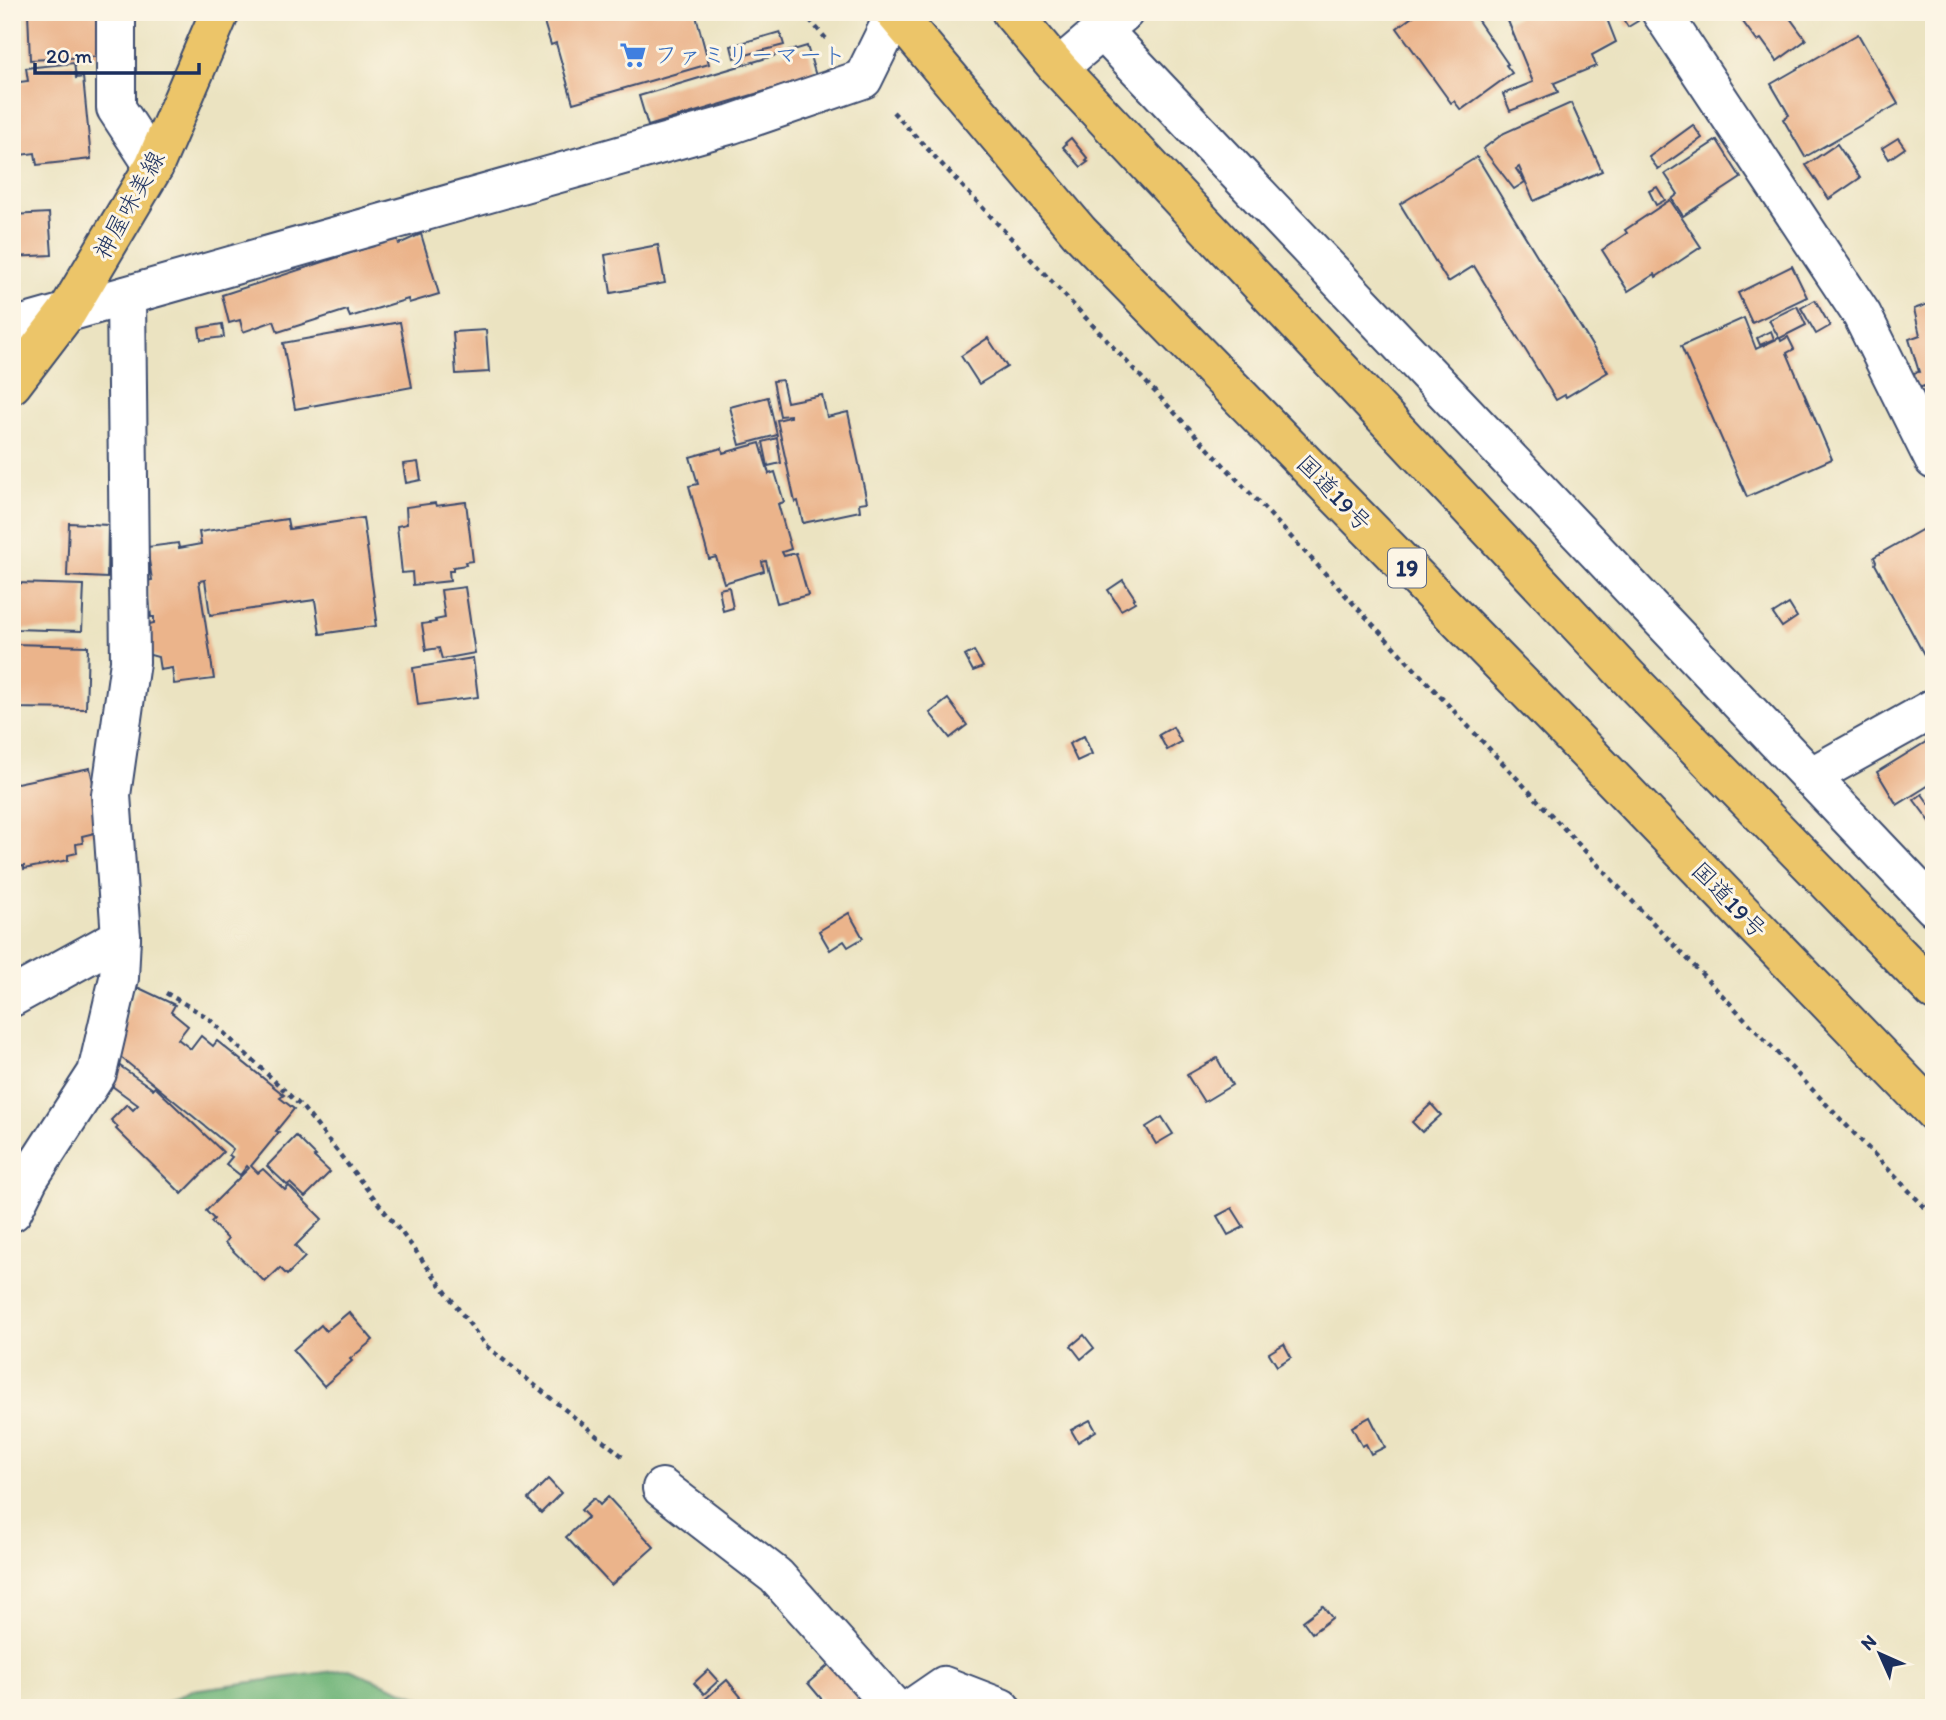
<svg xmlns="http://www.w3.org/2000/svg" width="1946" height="1720" font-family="Itim,'Klee One',sans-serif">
<rect width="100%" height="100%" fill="#fcf5e5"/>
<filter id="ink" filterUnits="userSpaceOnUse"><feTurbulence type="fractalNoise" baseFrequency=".0143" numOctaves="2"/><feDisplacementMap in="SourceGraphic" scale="14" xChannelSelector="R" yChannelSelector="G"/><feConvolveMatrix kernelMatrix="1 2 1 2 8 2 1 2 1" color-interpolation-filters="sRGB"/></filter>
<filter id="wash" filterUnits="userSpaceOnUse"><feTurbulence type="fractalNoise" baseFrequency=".00686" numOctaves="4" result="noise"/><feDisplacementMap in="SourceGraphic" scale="28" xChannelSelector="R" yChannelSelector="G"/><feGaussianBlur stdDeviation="1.57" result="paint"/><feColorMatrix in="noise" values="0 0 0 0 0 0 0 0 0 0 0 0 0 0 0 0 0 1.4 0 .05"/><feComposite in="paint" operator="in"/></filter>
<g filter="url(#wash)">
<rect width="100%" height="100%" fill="#ebe3c1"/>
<!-- forest -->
<polygon fill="#72b67a" stroke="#46726c" stroke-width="2" points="349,1669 445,1708 156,1708 192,1690"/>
<g id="blocks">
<!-- building -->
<g fill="#ebb48b">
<polygon points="28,12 105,12 106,56 30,60"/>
<polygon points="578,12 695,12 709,64 573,103 556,43 551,45 544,22"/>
<polygon points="1419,12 1472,12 1508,64 1506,65 1512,73 1461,110 1454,101 1451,103 1397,28"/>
<polygon points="1528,12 1619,12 1619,14 1607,19 1616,42 1592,55 1596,66 1554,83 1558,92 1510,111 1503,94 1533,82 1508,21"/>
<polygon points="1629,12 1633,12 1638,21 1628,27 1621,16"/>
<polygon points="1757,12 1789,12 1792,17 1790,18 1806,40 1777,61 1761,39 1757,41 1743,22"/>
<polygon points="780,32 784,45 734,58 731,46"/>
<polygon points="1858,34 1898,104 1805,157 1783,119 1789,115 1771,84"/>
<polygon points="807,46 816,76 648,126 639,96"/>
<polygon points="74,63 76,78 83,77 91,159 37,165 35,153 12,156 12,83 28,81 26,68"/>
<polygon points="1571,103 1602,171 1534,201 1519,167 1516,169 1525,182 1514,189 1483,149 1504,133"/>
<polygon points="1693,125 1702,138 1658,169 1649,157"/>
<polygon points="1071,138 1088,159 1086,161 1088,162 1081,167 1063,147 1066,144 1065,143"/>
<polygon points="1898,138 1905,148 1889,159 1882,148"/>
<polygon points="1717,140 1741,178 1683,216 1672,199 1678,194 1665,174"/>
<polygon points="1837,144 1860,178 1829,199 1806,165"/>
<polygon points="1477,157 1608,372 1566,397 1565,395 1556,400 1474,266 1448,282 1400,204"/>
<polygon points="1657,187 1665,200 1656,205 1649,191"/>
<polygon points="1670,200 1701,247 1656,277 1655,274 1628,291 1602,250 1627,233 1625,230"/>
<polygon points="49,213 52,255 12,257 12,215"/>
<polygon points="421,234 439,294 409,303 408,299 350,317 347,310 278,332 274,321 243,332 240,320 229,323 222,295 397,238 399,244"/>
<polygon points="658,245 665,283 611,293 605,255"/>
<polygon points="1792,266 1807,297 1752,323 1738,293"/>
<polygon points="1815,300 1830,326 1816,334 1801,308"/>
<polygon points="1934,302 1934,412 1924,386 1919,388 1913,373 1919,372 1909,339 1920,335 1914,309"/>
<polygon points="1797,306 1806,325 1780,338 1781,341 1788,337 1794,349 1787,353 1832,459 1747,497 1681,346 1744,318 1756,349 1779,338 1769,320"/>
<polygon points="400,322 412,387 295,409 283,343"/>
<polygon points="222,324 224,337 201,340 199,328"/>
<polygon points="486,330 489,372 456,374 453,332"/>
<polygon points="1771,331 1774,339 1760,345 1757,338"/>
<polygon points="988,338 1007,367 979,384 961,356"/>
<polygon points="782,380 787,402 822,395 827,417 848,412 867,502 859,503 860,511 803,523 798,501 795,502 777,420 790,417 790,415 780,416 773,381"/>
<polygon points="768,397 777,435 740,445 730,407"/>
<polygon points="777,438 781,463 768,466 763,442"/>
<polygon points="760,443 769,474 775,472 784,502 778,504 791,549 782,552 784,556 796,553 808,595 777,603 766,561 762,562 764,571 724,583 716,557 709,559 689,486 698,484 690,457 722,448 723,453"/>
<polygon points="418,462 421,480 406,483 403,464"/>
<polygon points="466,502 473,561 465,562 466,565 453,567 453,571 449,571 450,581 413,585 412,572 402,573 397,526 407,524 406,507 435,503 436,506"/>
<polygon points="363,518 377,620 375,620 376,626 320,634 315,600 210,615 205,580 199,581 214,679 174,684 172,668 160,670 158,657 143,653 145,625 154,623 154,617 151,617 147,581 152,580 147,547 178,543 179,548 201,544 199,532 287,519 289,529"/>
<polygon points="69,523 108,525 107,578 67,576"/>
<polygon points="1932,524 1934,527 1934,673 1875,564 1876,562 1874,557"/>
<polygon points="1123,580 1135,598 1133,599 1135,602 1121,610 1108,590"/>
<polygon points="15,583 84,585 82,631 13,629"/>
<polygon points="465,587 475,653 442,659 439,648 426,650 422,624 436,622 435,620 445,618 441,590"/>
<polygon points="729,587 733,608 723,611 719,589"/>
<polygon points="1789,604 1797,617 1782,627 1773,614"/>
<polygon points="12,644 88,646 86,709 12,708"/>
<polygon points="974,651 983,667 973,671 965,656"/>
<polygon points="473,658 478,697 418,705 413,668"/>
<polygon points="948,699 967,725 950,738 930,713"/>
<polygon points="1173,727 1181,742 1167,750 1159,735"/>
<polygon points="1084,736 1092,754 1077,761 1069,744"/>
<polygon points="1934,737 1934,782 1897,805 1877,772"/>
<polygon points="90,768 103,831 82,836 83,843 76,844 77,853 68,855 68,860 24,869 24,866 12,868 12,784"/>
<polygon points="1922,794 1929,804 1934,801 1934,827 1914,800"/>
<polygon points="849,913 863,938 848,947 844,941 830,950 819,931"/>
<polygon points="139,988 175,1005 171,1012 188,1026 178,1039 191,1049 201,1036 213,1046 217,1041 284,1095 280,1098 294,1109 276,1131 279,1132 251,1166 258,1173 263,1169 285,1190 289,1186 322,1219 295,1246 305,1257 287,1275 280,1268 265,1282 225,1243 228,1239 211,1222 214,1219 206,1211 249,1168 247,1166 240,1175 226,1164 232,1157 229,1155 233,1149 118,1055 133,997"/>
<polygon points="1217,1058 1232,1085 1204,1102 1187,1075"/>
<polygon points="120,1066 153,1089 155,1087 223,1152 182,1194 116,1129 118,1127 111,1120 127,1104 133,1110 138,1105 108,1083"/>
<polygon points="1431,1104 1441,1115 1422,1132 1412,1122"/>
<polygon points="1162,1117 1173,1134 1156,1144 1146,1127"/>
<polygon points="296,1136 316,1156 314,1157 330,1172 305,1197 290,1183 287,1185 267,1166"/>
<polygon points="1232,1208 1244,1227 1228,1235 1217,1216"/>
<polygon points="349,1312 373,1340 350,1359 352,1361 324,1386 293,1350 321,1325 326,1331"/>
<polygon points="1084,1335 1094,1348 1081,1359 1071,1346"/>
<polygon points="1284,1344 1291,1357 1277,1366 1269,1353"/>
<polygon points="1370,1417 1385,1447 1371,1454 1366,1444 1362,1446 1352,1427"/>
<polygon points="1090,1420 1096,1431 1078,1442 1071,1430"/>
<polygon points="548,1479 561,1493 541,1513 528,1499"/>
<polygon points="608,1497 654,1547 611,1585 566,1537 588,1517 581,1510 594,1498 600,1505"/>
<polygon points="1323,1606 1332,1618 1312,1633 1303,1621"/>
<polygon points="840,1655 876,1708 829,1708 808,1683"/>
<polygon points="708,1670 718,1681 704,1694 694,1683"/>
<polygon points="727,1680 750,1708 708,1708 703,1701"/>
</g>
</g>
</g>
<g filter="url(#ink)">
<use href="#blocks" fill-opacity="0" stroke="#3a4a6d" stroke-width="2"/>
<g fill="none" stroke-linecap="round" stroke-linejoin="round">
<!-- minor casing -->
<g stroke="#3a4a6d" stroke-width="42">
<g id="minor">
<polyline points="116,12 116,108 154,166"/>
<polyline points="1661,12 1862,315 1934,460"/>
<polyline points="1102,30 1934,907"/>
<polyline points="1058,68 1124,12"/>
<polyline points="12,328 732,124 863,79 895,14"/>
<polyline points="1810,777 1934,708"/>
<polyline points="12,997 121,937"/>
<polyline points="12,1212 29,1178 97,1073 119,978 121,937 111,795 130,662 126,296"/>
<polyline points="662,1488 776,1576 894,1708"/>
<polyline points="912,1708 944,1686 1001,1708"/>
</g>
</g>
<!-- major casing -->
<g stroke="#3a4a6d" stroke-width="42">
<polyline id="major" points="12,384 67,312 154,166 220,12"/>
</g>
<!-- highway casing -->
<g stroke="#3a4a6d" stroke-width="42">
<g id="highway">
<polyline points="894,12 1079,232 1563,727 1934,1112"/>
<polyline points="1011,12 1058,68 1628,677 1934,991"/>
</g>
</g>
<!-- path -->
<g stroke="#3a4a6d" stroke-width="4.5" stroke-dasharray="5 5" stroke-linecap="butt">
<polyline points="803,12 828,41"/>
<polyline points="893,112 1615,883 1934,1217"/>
<polyline points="166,993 207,1017 303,1108 412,1246 485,1345 626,1459"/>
</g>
<!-- minor -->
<use href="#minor" stroke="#fff" stroke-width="38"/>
<!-- major -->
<use href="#major" stroke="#ecc569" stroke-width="38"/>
<!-- highway -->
<use href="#highway" stroke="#ecc569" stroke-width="38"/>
</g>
</g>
<!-- icons -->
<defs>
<g id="supermarket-bare" transform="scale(2.1)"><path d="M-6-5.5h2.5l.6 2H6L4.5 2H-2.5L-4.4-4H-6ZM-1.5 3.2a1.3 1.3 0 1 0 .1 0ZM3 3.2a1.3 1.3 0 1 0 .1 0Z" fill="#3f7fe0" stroke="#fcf5e5" stroke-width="2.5" paint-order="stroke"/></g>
</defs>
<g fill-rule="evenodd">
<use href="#supermarket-bare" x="633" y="55"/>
</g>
<g text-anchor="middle" stroke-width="6" stroke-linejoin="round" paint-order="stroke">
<!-- shield labels -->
<rect fill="#fcf5e5" stroke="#5e6a86" stroke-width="2" x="1388" y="548.5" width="38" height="39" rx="5"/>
<g font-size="23" font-weight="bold" fill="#1b2f5e">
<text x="1407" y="576">19</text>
</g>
<!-- shop labels -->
<g font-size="24" fill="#366cbe" stroke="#fcf5e5" text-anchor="start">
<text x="654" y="63">ファミリーマート</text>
</g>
<!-- street labels -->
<g font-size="24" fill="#1b2f5e" stroke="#fcf5e5">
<text transform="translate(129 205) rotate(-61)" y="8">神屋味美線</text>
<text transform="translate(1334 493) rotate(46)" y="8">国道19号</text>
<text transform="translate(1729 900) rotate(46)" y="8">国道19号</text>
</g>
</g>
<!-- margin -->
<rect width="1946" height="1720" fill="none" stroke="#fcf5e5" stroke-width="42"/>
<!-- north arrow -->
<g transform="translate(1880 1654) rotate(315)" stroke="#fcf5e5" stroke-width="5" paint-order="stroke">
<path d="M0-5L12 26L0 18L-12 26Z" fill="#1b2f5e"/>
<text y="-10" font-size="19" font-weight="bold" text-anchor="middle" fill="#1b2f5e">N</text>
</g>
<!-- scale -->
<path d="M35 63v10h164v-10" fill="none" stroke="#1b2f5e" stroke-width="3.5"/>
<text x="46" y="63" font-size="21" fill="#1b2f5e" stroke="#fcf5e5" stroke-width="5" paint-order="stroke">20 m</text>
</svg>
